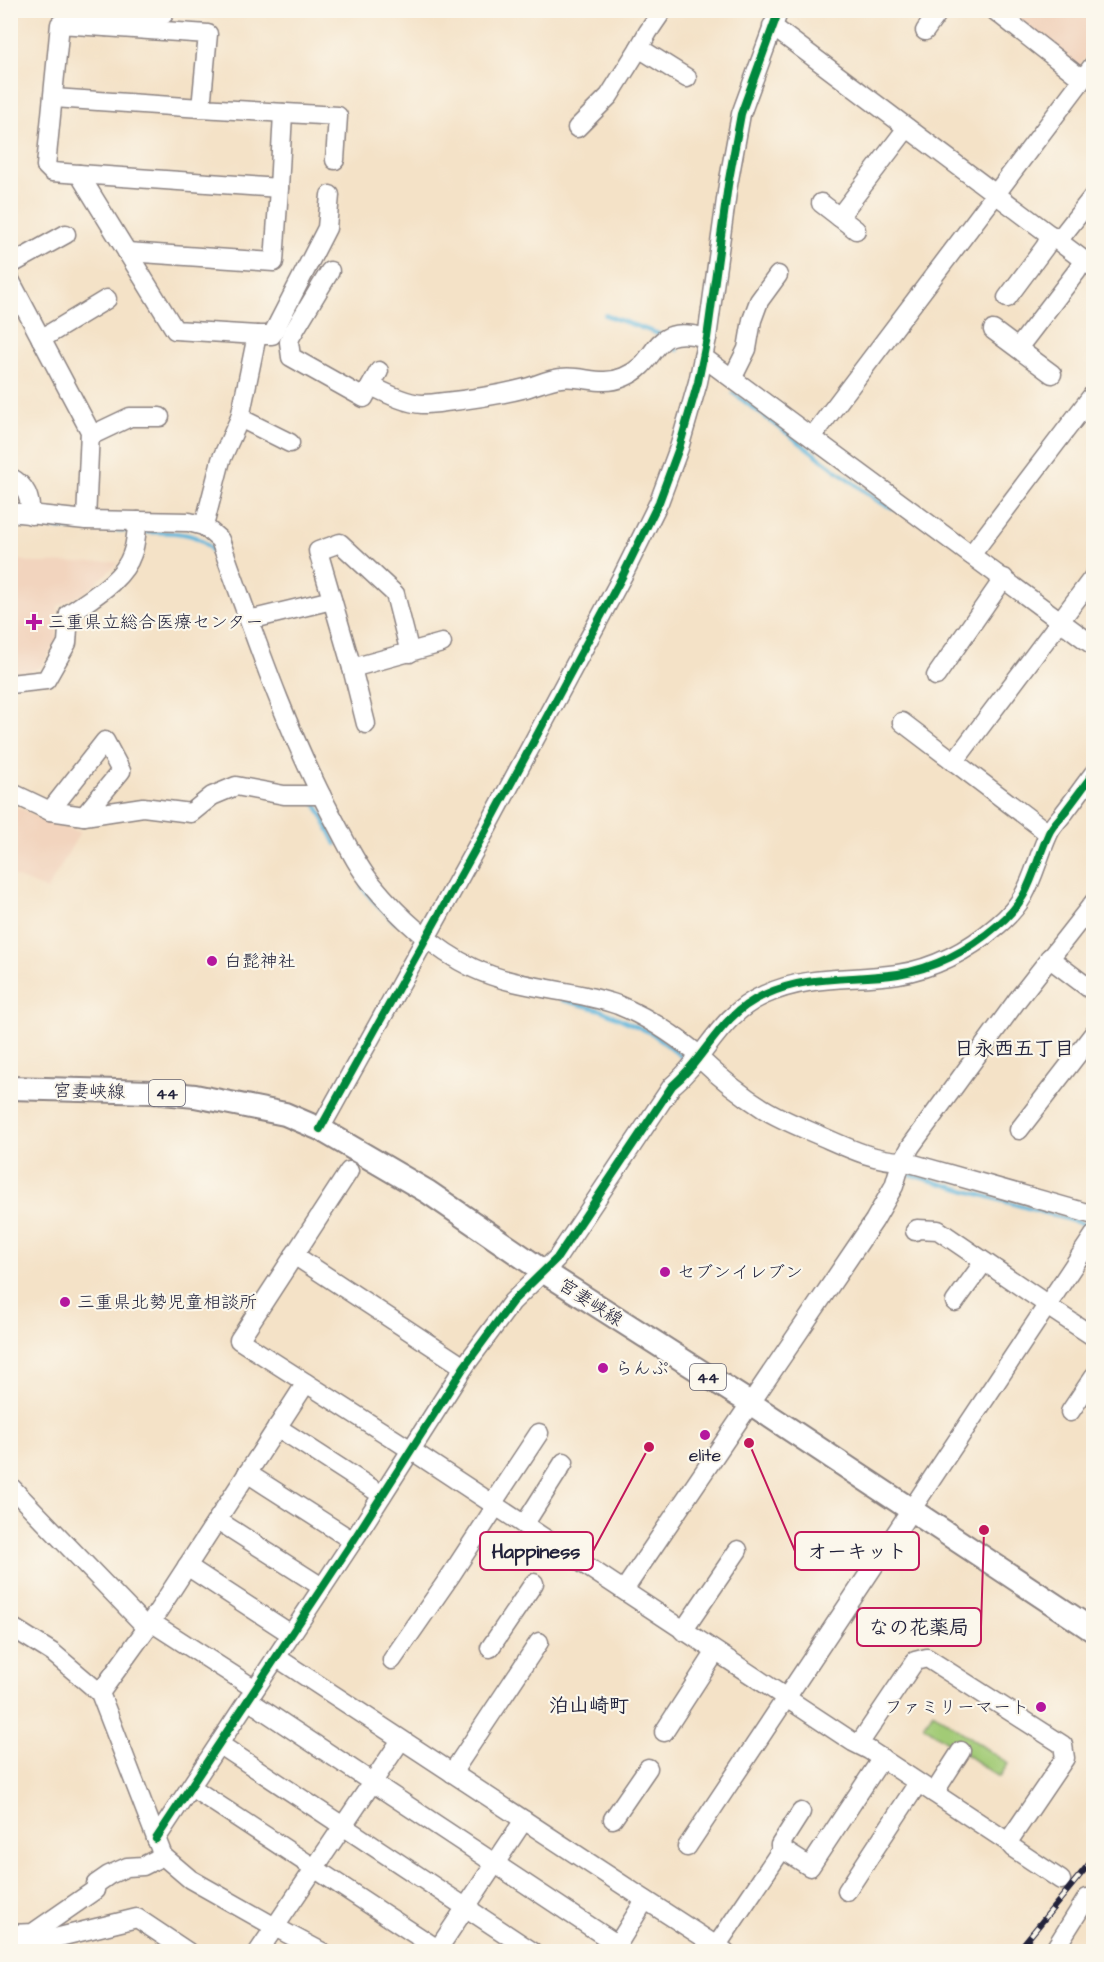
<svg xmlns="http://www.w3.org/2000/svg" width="1104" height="1962" font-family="'Architects Daughter','Klee One',sans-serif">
<rect width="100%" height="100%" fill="#fbf7ec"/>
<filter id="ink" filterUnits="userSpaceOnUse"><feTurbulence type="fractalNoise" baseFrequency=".0167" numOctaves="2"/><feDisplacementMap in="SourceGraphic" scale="12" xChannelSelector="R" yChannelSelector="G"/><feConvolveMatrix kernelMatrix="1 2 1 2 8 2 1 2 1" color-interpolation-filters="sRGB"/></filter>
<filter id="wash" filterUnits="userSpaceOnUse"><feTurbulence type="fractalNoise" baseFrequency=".008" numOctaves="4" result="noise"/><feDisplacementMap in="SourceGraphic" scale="24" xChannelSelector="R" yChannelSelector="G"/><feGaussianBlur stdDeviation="1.35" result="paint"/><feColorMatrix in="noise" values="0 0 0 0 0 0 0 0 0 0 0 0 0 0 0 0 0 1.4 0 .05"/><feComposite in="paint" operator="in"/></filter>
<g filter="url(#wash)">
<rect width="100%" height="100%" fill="#f4e2c7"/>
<!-- built -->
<g fill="#f2d4be">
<polygon points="1000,11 1093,11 1093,47 1077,69"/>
<polygon points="11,558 34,563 119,562 85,593 58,606 57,639 42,666 32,671 11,675"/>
<polygon points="11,803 45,821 80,832 47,890 11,875"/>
</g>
<!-- green -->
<polygon fill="#a2cb76" stroke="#627658" stroke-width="1.5" points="933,1712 1008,1764 999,1777 924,1726"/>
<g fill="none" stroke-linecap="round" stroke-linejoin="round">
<!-- stream -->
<g stroke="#5fb6dc" stroke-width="4">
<polyline points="605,315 659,334"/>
<polyline points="670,344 677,350"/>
<polyline points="733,393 879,502 895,509"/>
<polyline points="10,525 75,529 87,528"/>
<polyline points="101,529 132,531"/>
<path d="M143 532C173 533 205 528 218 562"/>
<polyline points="314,800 336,844"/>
<polyline points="362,886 371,898 395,922"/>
<polyline points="562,1000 601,1010 653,1034 688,1062"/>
<polyline points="904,1173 1094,1227"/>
</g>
</g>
</g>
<g filter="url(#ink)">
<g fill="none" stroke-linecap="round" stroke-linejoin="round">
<!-- minor casing -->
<g stroke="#8b8281" stroke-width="21">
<g id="minor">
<polyline points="663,10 648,32 639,48 687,78"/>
<polyline points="994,10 1082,79"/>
<polyline points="772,26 1094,268"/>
<polyline points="106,27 117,14 164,14 166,10"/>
<polyline points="925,31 940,10"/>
<polyline points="54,98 201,108"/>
<polyline points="577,128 609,96 639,48"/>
<polyline points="79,174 279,188 283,113"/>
<polyline points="821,203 856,230"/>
<polyline points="839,217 907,128"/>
<polyline points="1058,241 1094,195"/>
<polyline points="127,252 274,262 279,188"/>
<polyline points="10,265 66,234"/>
<polyline points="330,271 291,336 289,342 291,357 364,398 379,371"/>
<polyline points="10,280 90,431 86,520"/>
<polyline points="1007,298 1045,247 1051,235"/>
<polyline points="993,330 1052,374"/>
<polyline points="257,335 272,335 327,228 330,195"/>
<polyline points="41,339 107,299"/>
<polyline points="1018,348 1077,271 1083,260"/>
<polyline points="703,357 1094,646"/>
<polyline points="733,377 747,349 752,320 759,301 778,275"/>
<path d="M371 386C386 393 405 403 422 404 429 404 438 403 445 402 472 399 499 395 526 388 537 385 549 379 561 378 583 375 601 387 624 377 663 361 647 322 707 338"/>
<polyline points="240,418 290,443"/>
<polyline points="90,436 130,417 160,417"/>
<polyline points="812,437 1094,64"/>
<path d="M10 477C27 486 30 498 31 515"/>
<path d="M10 512 86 520 189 522 204 526 220 540C254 634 286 730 333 818 345 840 356 865 372 884 399 917 435 950 473 968 519 990 571 988 618 1005 648 1017 674 1035 699 1055"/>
<polyline points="204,526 221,460 240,418 257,335 175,330 79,174 52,172 46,166 60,24 208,34 201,108 338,116 335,160"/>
<polyline points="971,555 1094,393"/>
<polyline points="249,620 332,600"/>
<polyline points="352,668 318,551 340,543 395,594 410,653"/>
<polyline points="936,676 1004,578"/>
<path d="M10 684 46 680 67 643 69 614C91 598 123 581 132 554 136 544 136 532 138 521"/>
<polyline points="902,722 1048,833"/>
<polyline points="366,724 352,668 442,643"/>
<polyline points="954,762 1094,576"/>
<polyline points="10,792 50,811 84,816 143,807 191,813 212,796 236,786 284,795 321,795"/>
<polyline points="50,811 105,741 121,771 84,816"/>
<polyline points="1049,958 1094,992"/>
<path d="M698 1057C718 1076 740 1094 764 1109 782 1120 803 1128 823 1137 848 1148 875 1161 903 1161L1094 1215"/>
<polyline points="320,1129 486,830 623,575 659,502 679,448 698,382 707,338 728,185 741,114 779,10"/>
<polyline points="1019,1130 1094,1033"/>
<polyline points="349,1171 239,1340 411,1450 853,1742 869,1750 1008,1842 1013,1848 1061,1880"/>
<polyline points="915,1231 917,1229 938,1230 1048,1305"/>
<polyline points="294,1255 464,1367"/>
<polyline points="955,1302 984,1262"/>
<polyline points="1047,1306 1094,1337"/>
<polyline points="1070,1412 1094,1376"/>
<polyline points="277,1427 382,1495"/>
<polyline points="247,1473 353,1541"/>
<polyline points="10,1486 147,1628"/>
<polyline points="492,1504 539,1433"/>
<polyline points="217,1520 322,1587"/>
<polyline points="524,1525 564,1462"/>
<polyline points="187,1566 291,1634"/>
<polyline points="624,1590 874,1221 894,1186 900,1166 911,1146 1018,999 1094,902"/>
<polyline points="151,1622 255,1689"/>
<polyline points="10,1626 53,1653 100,1693 163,1856 190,1879 275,1927 322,1952"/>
<polyline points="683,1631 738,1550"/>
<polyline points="490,1648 534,1583"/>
<polyline points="276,1657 638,1895 726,1952"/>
<polyline points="392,1660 451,1575 496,1506"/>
<polyline points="100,1693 147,1628 306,1383"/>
<polyline points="248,1700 618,1945"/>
<polyline points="664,1732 715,1653"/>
<polyline points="219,1744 533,1952"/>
<polyline points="859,1744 915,1661 927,1658 1063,1745 1065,1758 1008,1842"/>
<polyline points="452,1773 539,1642"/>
<polyline points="191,1787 442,1952"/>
<polyline points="934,1793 961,1751"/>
<polyline points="613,1819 648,1768"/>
<path d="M156 1839 353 1541 464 1367 512 1302 557 1258 672 1086C707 1057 718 1016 764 995 809 974 852 981 898 974 936 968 969 950 998 925 1031 898 1032 871 1048 835 1051 827 1058 820 1064 813 1074 800 1084 786 1094 773"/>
<polyline points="687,1847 1094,1235"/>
<polyline points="782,1849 810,1867 882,1758"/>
<polyline points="847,1891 918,1783"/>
<polyline points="10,1934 33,1933 95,1890 96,1884 109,1875 127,1867 143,1866 163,1856"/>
<polyline points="717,1945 782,1849 780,1845 801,1812"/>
<polyline points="10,1949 137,1918 188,1952"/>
<polyline points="258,1952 401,1740"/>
<polyline points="436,1952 524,1820"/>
<polyline points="613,1952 645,1900"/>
<polyline points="1053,1952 1087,1898"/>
</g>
</g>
<!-- major casing -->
<g stroke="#8b8281" stroke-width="26">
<polyline id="major" points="10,1088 152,1092 195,1096 285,1114 320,1129 428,1192 543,1271 750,1403 1094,1631"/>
</g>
<!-- minor -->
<use href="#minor" stroke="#fff" stroke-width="18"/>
<!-- major -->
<use href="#major" stroke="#fff" stroke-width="22"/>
<!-- rail casing -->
<g stroke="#22223b" stroke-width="6">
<polyline id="rail" points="1017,1952 1094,1858"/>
</g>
<!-- rail -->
<use href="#rail" stroke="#fbf7ec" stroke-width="4" stroke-dasharray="11" stroke-linecap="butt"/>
<!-- cycleway casing -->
<g stroke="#fbf7ec" stroke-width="11">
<g id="cycleway">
<polyline points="320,1129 486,830 623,575 659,502 679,448 698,382 707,338 728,185 741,114 779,10"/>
<path d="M156 1839 353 1541 464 1367 512 1302 557 1258 672 1086C707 1057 718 1016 764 995 809 974 852 981 898 974 936 968 969 950 998 925 1031 898 1032 871 1048 835 1051 827 1058 820 1064 813 1074 800 1084 786 1094 773"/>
</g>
</g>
<!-- cycleway -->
<use href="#cycleway" stroke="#00873e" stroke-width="8"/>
</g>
</g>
<!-- markers -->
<g fill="#b5179e" stroke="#fbf7ec" stroke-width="2">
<path d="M31 613h6v6h6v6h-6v6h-6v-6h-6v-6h6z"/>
<circle cx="212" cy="961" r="6"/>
<circle cx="665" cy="1272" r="6"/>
<circle cx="65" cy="1302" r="6"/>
<circle cx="603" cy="1368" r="6"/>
<circle cx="705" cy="1435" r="6"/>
<circle cx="1041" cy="1707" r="6"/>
</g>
<g text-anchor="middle" stroke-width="4.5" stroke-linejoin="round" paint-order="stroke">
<!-- shield labels -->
<g fill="#fbf7ec" stroke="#636270" stroke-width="1.5">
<rect x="149" y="1080" width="36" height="26" rx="4.5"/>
<rect x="690" y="1364" width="36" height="26" rx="4.5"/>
</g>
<g font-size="16" font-weight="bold" fill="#22223b">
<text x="167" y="1099">44</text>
<text x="708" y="1383">44</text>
</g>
<!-- poi labels -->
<g font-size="18" fill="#22223b" stroke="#fbf7ec" text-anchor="start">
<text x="48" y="628">三重県立総合医療センター</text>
<text x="224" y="967">白髭神社</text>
<text x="677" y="1278">セブンイレブン</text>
<text x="77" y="1308">三重県北勢児童相談所</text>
<text x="615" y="1374">らんぷ</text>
<text x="705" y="1461" text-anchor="middle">elite</text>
<text x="1029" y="1713" text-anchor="end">ファミリーマート</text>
</g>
<!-- street labels -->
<g font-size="18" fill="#22223b" stroke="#fbf7ec">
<text transform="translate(89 1091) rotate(1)" y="6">宮妻峡線</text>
<text transform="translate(591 1302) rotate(33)" y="6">宮妻峡線</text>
</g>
<!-- neighbourhood labels -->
<g font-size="20" font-weight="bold" fill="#22223b" stroke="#fbf7ec">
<text x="1014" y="1055">日永西五丁目</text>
<text x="589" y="1712">泊山崎町</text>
</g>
</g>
<!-- callouts -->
<path fill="none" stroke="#c2185b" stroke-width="2" d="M649 1447L593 1551M749 1443L795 1551M984 1530L981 1627"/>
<g fill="#c2185b" stroke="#fbf7ec" stroke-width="2">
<circle cx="649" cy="1447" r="6"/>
<circle cx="749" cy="1443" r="6"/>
<circle cx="984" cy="1530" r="6"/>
</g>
<g fill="#fbf7ec" stroke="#c2185b" stroke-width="2">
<rect x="480" y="1532" width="113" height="38" rx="6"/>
<rect x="795" y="1532" width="124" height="38" rx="6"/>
<rect x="857" y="1608" width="124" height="38" rx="6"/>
</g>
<g font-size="20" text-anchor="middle" font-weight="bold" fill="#22223b">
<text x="536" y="1558">Happiness</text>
<text x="857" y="1558">オーキット</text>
<text x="919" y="1634">なの花薬局</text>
</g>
<!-- margin -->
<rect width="1104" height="1962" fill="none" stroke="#fbf7ec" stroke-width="36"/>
</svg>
